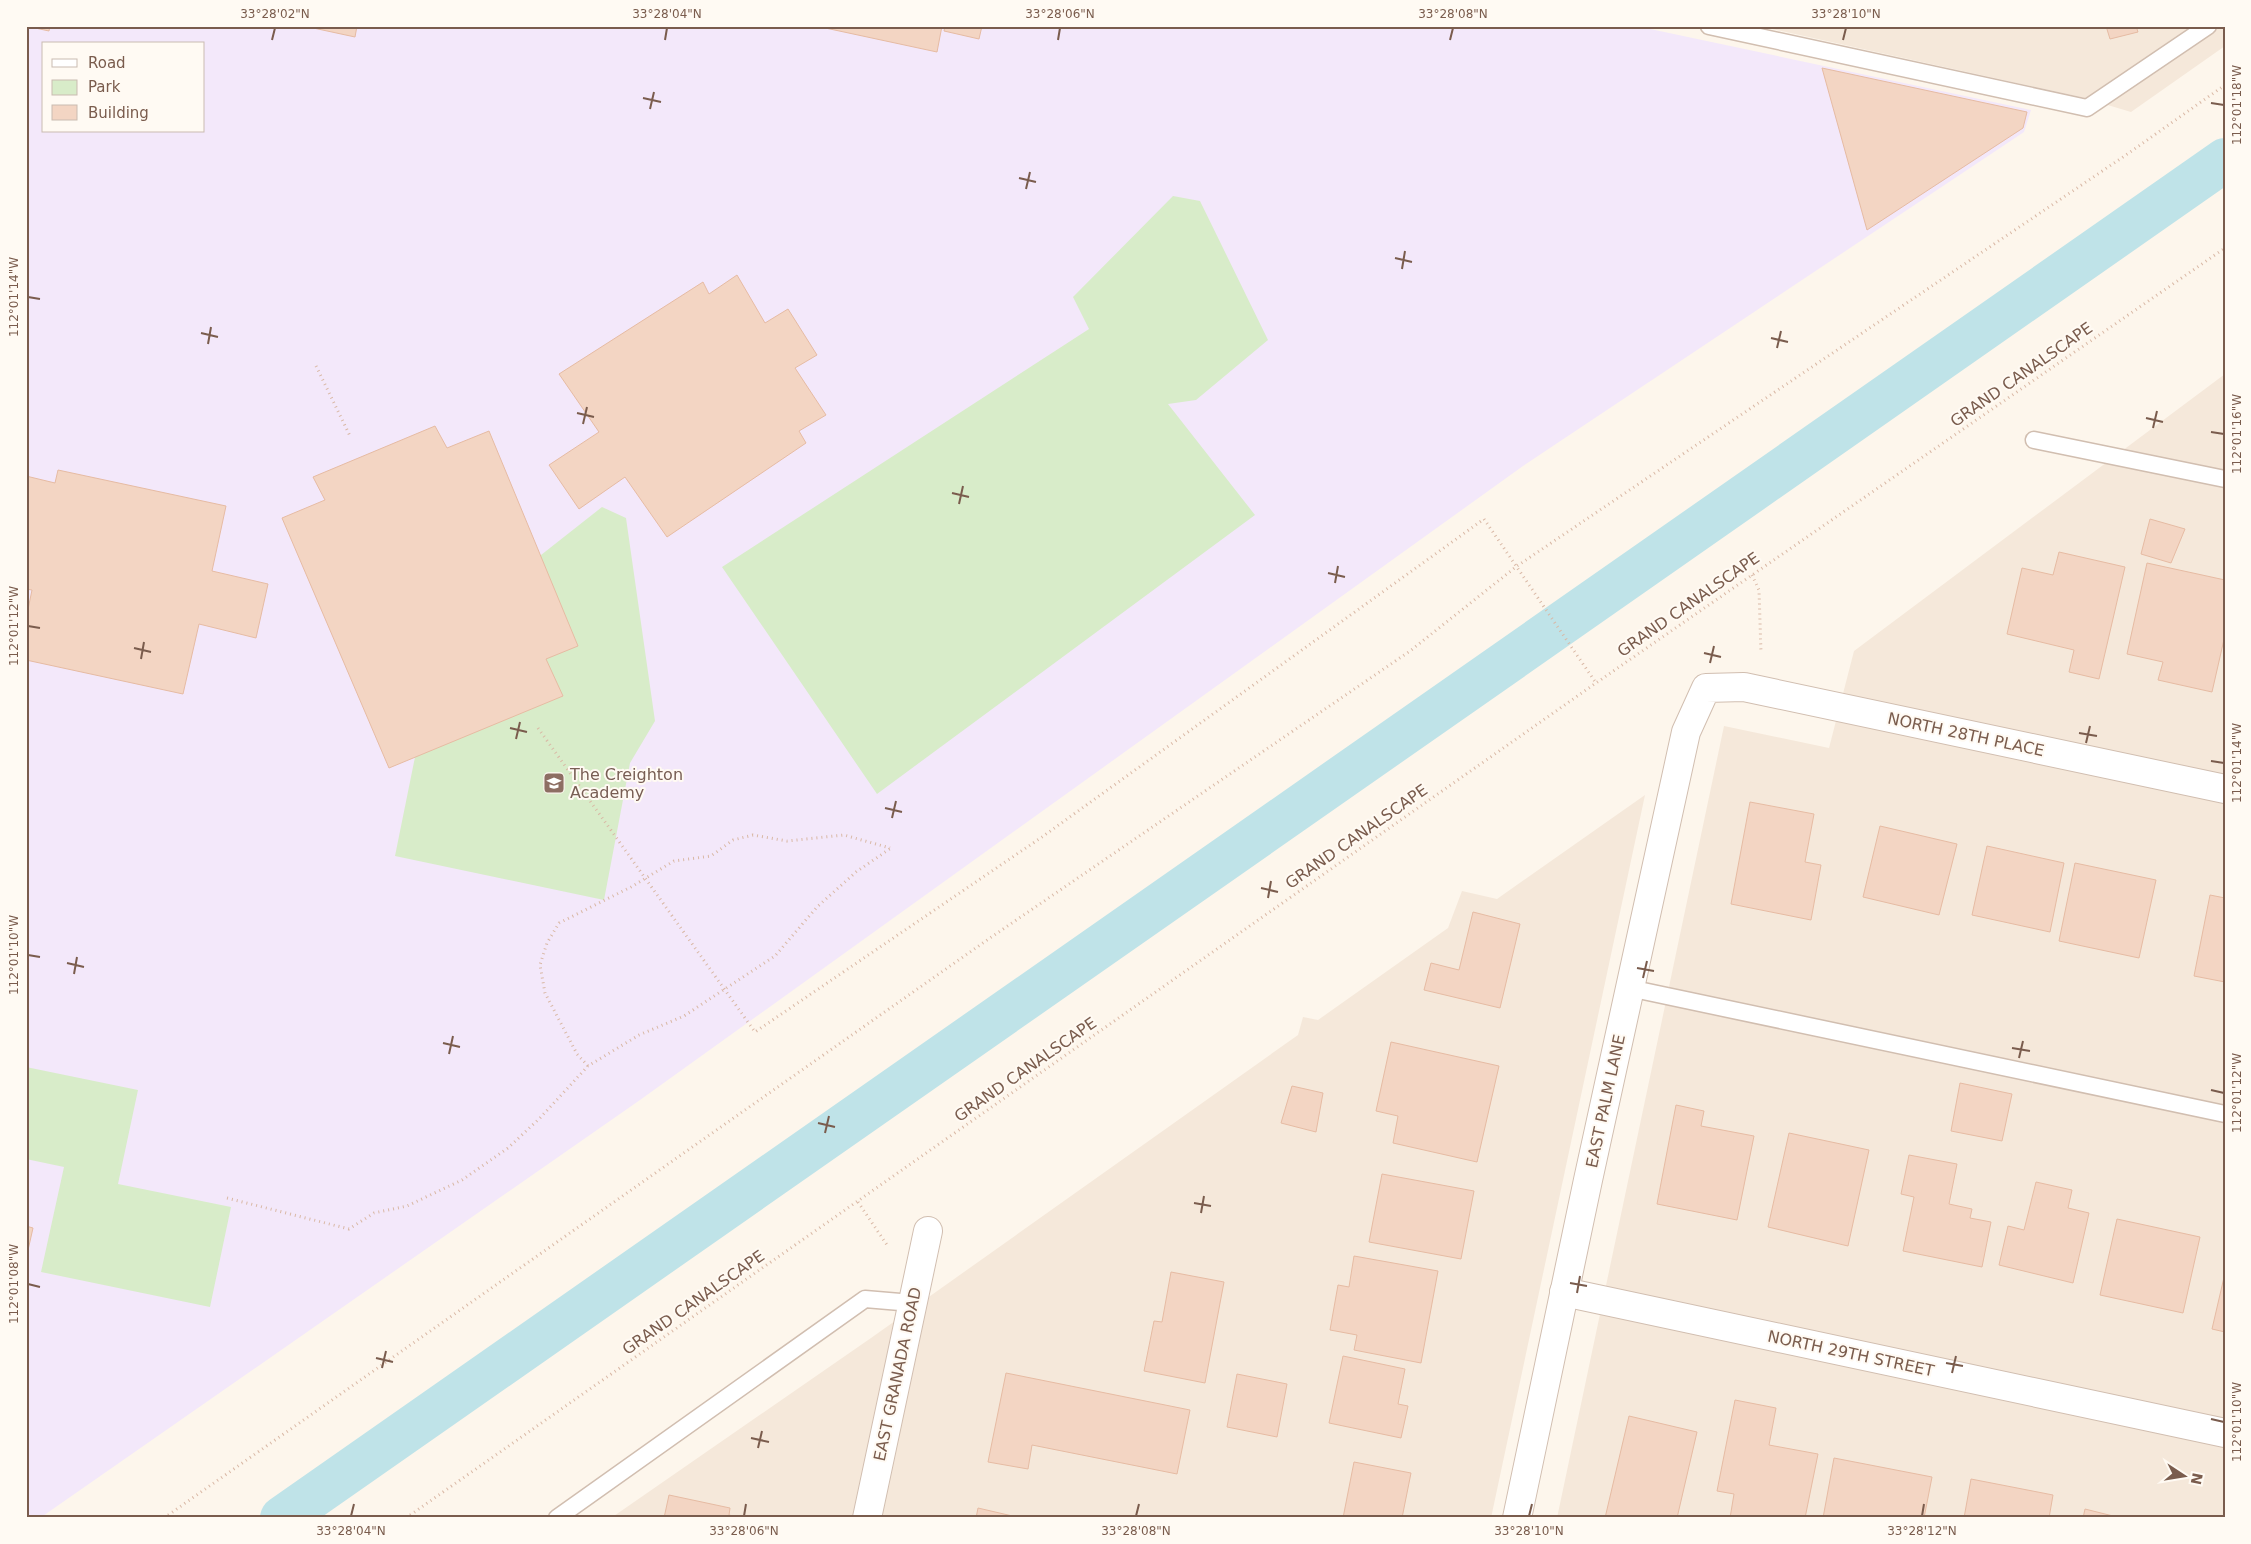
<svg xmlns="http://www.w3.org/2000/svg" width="2251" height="1544" font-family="'DejaVu Sans',sans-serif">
<rect width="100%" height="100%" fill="#fdf6ec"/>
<!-- residential -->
<g fill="#f5e8da">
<polygon points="1759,26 2225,26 2225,46 2131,112 2081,97"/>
<polygon points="2225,374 2225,1518 1557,1518 1724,726 1829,748 1854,651"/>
<polygon points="1645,795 1491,1518 611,1518 871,1338 1298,1035 1303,1017 1318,1020 1448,928 1462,891 1497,899"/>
</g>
<!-- education -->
<path fill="#f3e8fa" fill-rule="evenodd" d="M26 26H1636L2031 110 2024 132 1523 466 640 1100 40 1518H26ZM44 44H204V131H44Z"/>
<!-- green -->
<g fill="#d8ecc9">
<polygon points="1173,196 1200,201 1268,340 1196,400 1168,404 1255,515 877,794 722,567 1089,329 1073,297"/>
<polygon points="602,507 626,518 655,721 630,763 604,900 395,856 432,673 503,585"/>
<polygon points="26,1067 138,1090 118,1184 231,1207 210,1307 41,1272 64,1167 26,1159"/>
</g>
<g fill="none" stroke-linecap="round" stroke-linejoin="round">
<!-- canal -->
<polyline stroke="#bfe3e8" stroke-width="44" points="282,1518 2225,160"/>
</g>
<!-- building -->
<g fill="#f3d5c3" stroke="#e6bba3">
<polygon points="26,26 50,26 49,31"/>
<polygon points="304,26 357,26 355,37"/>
<polygon points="816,26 942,26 937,52"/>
<polygon points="945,26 982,26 979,39 944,31"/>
<polygon points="2106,26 2136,26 2138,32 2110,39"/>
<polygon points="1822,68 2027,112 2023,128 1867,230"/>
<polygon points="737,275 765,323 788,309 817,355 795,368 826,415 799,431 806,443 667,537 625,477 579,509 549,465 599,432 559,374 703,282 709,294"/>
<polygon points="435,426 447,448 489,431 578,646 546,659 563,696 389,768 282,518 325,500 313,477"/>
<polygon points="58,470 226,506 212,571 268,584 256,638 199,624 183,694 26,660 26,619 32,590 26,589 26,476 55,483"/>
<polygon points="2150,519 2185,529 2171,563 2141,554"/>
<polygon points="2059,552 2125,567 2099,679 2069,672 2074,650 2007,634 2022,568 2053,575"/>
<polygon points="2147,563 2225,580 2225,635 2212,692 2158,680 2163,662 2127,654"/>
<polygon points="1750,802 1814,814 1805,862 1821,865 1811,920 1731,904"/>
<polygon points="1880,826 1957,844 1939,915 1863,897"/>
<polygon points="1987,846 2064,863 2050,932 1972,915"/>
<polygon points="2075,863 2156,880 2139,958 2059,941"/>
<polygon points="2210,895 2225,898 2225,982 2194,976"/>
<polygon points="1473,912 1520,924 1500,1008 1424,990 1431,963 1459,970"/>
<polygon points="1391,1042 1499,1066 1477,1162 1393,1143 1398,1116 1376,1111"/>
<polygon points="1960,1083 2012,1094 2002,1141 1951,1131"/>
<polygon points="1292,1086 1323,1093 1316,1132 1281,1123"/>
<polygon points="1676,1105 1704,1111 1701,1126 1754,1136 1737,1220 1657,1204"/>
<polygon points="1789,1133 1869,1150 1848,1246 1768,1227"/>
<polygon points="1909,1155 1957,1164 1949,1204 1972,1209 1970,1218 1991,1222 1982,1267 1903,1251 1914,1197 1901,1194"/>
<polygon points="1382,1174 1474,1191 1461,1259 1369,1242"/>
<polygon points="2036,1182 2072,1190 2068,1208 2089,1213 2073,1283 1999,1265 2008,1226 2024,1230"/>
<polygon points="2117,1219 2200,1237 2183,1313 2100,1295"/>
<polygon points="26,1226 33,1228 26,1259"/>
<polygon points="1354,1256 1438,1271 1421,1363 1354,1350 1357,1335 1330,1330 1338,1285 1349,1287"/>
<polygon points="1171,1272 1224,1282 1205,1383 1144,1371 1154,1321 1162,1322"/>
<polygon points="2225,1273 2225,1332 2212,1329"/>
<polygon points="1343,1356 1405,1369 1398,1404 1408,1406 1401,1438 1329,1423"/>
<polygon points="1006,1373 1190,1410 1177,1474 1032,1445 1028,1469 988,1462"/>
<polygon points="1237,1374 1287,1384 1277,1437 1227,1427"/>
<polygon points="1735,1400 1776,1408 1769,1445 1818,1454 1805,1518 1730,1518 1734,1494 1717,1491"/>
<polygon points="1629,1416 1697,1432 1677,1518 1605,1518"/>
<polygon points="1834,1458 1932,1477 1924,1518 1823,1518"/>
<polygon points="1354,1462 1411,1473 1402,1518 1343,1518"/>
<polygon points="1971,1479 2053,1495 2049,1518 1964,1518"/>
<polygon points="669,1495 730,1508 729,1515 740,1518 664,1518"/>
<polygon points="978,1508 1021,1518 976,1518"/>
<polygon points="2085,1509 2121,1518 2083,1518"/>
</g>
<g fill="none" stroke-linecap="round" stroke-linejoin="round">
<!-- service casing -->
<g stroke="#d1beb0" stroke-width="19">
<g id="service">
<polyline points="1709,26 2087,108 2208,26"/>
<polyline points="2034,440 2225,479"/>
<polyline points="1629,988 2225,1114"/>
<polyline points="557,1518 865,1299 912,1303"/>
</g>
</g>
<!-- minor casing -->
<g stroke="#d1beb0" stroke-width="30">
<g id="minor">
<polyline points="1564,1292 2225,1433"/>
<polyline points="867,1518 928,1231"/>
<polyline points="1517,1518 1588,1180 1686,732 1706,688 1744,687 2225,789"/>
</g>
</g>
<!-- path -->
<g stroke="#d9b8a5" stroke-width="3" stroke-dasharray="1 4" stroke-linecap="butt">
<polyline points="316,366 350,436"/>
<polyline points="1752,575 1759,590 1761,653"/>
<polyline points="538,728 755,1032 1042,837 1484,519 1596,683"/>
<polyline points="588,1066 577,1054 545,993 540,965 547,943 559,923 631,887 674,861 711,856 733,840 753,835 787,841 844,835 890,848"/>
<polyline points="227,1198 349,1229 374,1213 407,1206 462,1180 508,1148 540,1118 588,1066 639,1035 684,1016 775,956 817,907 856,872 891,848"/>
<polyline points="858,1202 887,1245"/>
<polyline points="164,1518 990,938 1410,651 1517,566 2126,155 2225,85"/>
<polyline points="406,1518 1596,683 2225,248"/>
</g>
<!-- service -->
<use href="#service" stroke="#fff" stroke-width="16"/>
<!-- minor -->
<use href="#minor" stroke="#fff" stroke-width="28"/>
</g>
<!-- ticks -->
<path fill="none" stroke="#7a5c4d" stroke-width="2" d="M272 40 275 28M665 40 667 28M1058 40 1060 28M1450 40 1453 28M1843 40 1846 28M643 98 661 102M2211 103 2224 105M650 109 654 92M1019 178 1036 182M1026 189 1030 172M1395 258 1412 262M1402 269 1405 251M28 297 40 299M201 333 218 337M1771 338 1788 342M208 344 211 327M1777 348 1781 331M577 413 594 417M2146 418 2163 422M583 424 587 407M2153 428 2157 411M2211 432 2224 434M952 493 969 497M959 504 963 486M1328 573 1345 577M1335 583 1338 566M28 626 40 628M134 648 151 652M1704 653 1721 657M141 659 144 642M1710 663 1714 646M510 728 527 732M2079 733 2097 736M516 739 520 722M2086 743 2090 726M2211 761 2224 763M885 808 902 812M892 818 896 801M1261 888 1278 892M1268 898 1271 881M28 955 40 957M67 963 84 967M1637 968 1654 971M74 974 77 957M1643 978 1647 961M443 1043 460 1047M2012 1048 2030 1051M449 1054 453 1036M2019 1058 2023 1041M2211 1090 2224 1093M818 1123 835 1127M825 1133 829 1116M1194 1203 1211 1206M1201 1213 1204 1196M1570 1283 1587 1286M28 1284 40 1287M1577 1293 1580 1276M376 1358 393 1362M1946 1363 1963 1366M382 1368 386 1351M1952 1373 1956 1356M2211 1419 2224 1422M751 1438 769 1442M758 1448 762 1431M351 1516 354 1504M744 1516 746 1504M1136 1516 1139 1504M1529 1516 1532 1504M1922 1516 1924 1504"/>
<!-- icons -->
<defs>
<g id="school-square" transform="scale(1.125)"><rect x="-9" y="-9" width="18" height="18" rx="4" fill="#8d6e63" stroke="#fffaf3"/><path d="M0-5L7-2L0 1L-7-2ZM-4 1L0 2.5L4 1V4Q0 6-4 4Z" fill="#fff"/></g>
</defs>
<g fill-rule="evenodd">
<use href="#school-square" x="554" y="783"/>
</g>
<g text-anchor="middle" stroke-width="4" stroke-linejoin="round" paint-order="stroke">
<!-- street labels -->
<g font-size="16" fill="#7a5c4d" stroke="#fffaf3">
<text transform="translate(2021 374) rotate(-35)" y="6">GRAND CANALSCAPE</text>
<text transform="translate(1688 604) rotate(-35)" y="6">GRAND CANALSCAPE</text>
<text transform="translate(1966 734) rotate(12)" y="6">NORTH 28TH PLACE</text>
<text transform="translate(1356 836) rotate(-35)" y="6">GRAND CANALSCAPE</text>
<text transform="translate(1025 1069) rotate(-35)" y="6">GRAND CANALSCAPE</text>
<text transform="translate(1605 1101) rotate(-78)" y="6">EAST PALM LANE</text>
<text transform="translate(693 1302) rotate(-35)" y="6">GRAND CANALSCAPE</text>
<text transform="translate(1851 1353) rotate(12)" y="6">NORTH 29TH STREET</text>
<text transform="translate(897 1374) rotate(-78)" y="6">EAST GRANADA ROAD</text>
</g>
<!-- education labels -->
<g font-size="16" fill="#785e54" stroke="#fffaf3" text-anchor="start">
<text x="570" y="780">The Creighton<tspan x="570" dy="18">Academy</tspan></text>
</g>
</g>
<!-- border -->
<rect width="2251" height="1544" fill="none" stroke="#fffaf3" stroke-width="55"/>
<!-- legend -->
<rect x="42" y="42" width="162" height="90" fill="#fffaf3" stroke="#cabbb1"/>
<rect x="52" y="59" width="25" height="8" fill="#ffffff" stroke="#cabbb1"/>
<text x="88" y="68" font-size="15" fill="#7a5c4d">Road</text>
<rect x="52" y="80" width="25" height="15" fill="#d8ecc9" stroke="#cabbb1"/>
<text x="88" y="92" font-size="15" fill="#7a5c4d">Park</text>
<rect x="52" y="105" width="25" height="15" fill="#f3d5c3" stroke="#cabbb1"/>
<text x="88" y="118" font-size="15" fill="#7a5c4d">Building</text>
<!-- north arrow -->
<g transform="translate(2184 1476) rotate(102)" stroke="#fffaf3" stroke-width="4" paint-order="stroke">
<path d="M0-4L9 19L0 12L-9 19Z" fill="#7a5c4d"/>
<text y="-8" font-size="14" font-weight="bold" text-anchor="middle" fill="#7a5c4d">N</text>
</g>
<rect x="28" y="28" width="2196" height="1488" fill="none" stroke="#7a5c4d" stroke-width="2"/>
<g font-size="12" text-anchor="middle" fill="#7a5c4d">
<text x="275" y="18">33°28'02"N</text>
<text x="667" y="18">33°28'04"N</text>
<text x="1060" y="18">33°28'06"N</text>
<text x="1453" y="18">33°28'08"N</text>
<text x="1846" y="18">33°28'10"N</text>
<text transform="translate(2237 105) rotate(-90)" y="4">112°01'18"W</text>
<text transform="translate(14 297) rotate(-90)" y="4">112°01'14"W</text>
<text transform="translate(2237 434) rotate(-90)" y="4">112°01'16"W</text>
<text transform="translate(14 626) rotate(-90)" y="4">112°01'12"W</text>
<text transform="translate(2237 763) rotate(-90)" y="4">112°01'14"W</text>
<text transform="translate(14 955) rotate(-90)" y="4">112°01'10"W</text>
<text transform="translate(2237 1093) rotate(-90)" y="4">112°01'12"W</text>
<text transform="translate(14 1284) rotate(-90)" y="4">112°01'08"W</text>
<text transform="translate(2237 1422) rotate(-90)" y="4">112°01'10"W</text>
<text x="351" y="1535">33°28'04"N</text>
<text x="744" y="1535">33°28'06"N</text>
<text x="1136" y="1535">33°28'08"N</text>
<text x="1529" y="1535">33°28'10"N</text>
<text x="1922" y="1535">33°28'12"N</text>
</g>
</svg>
